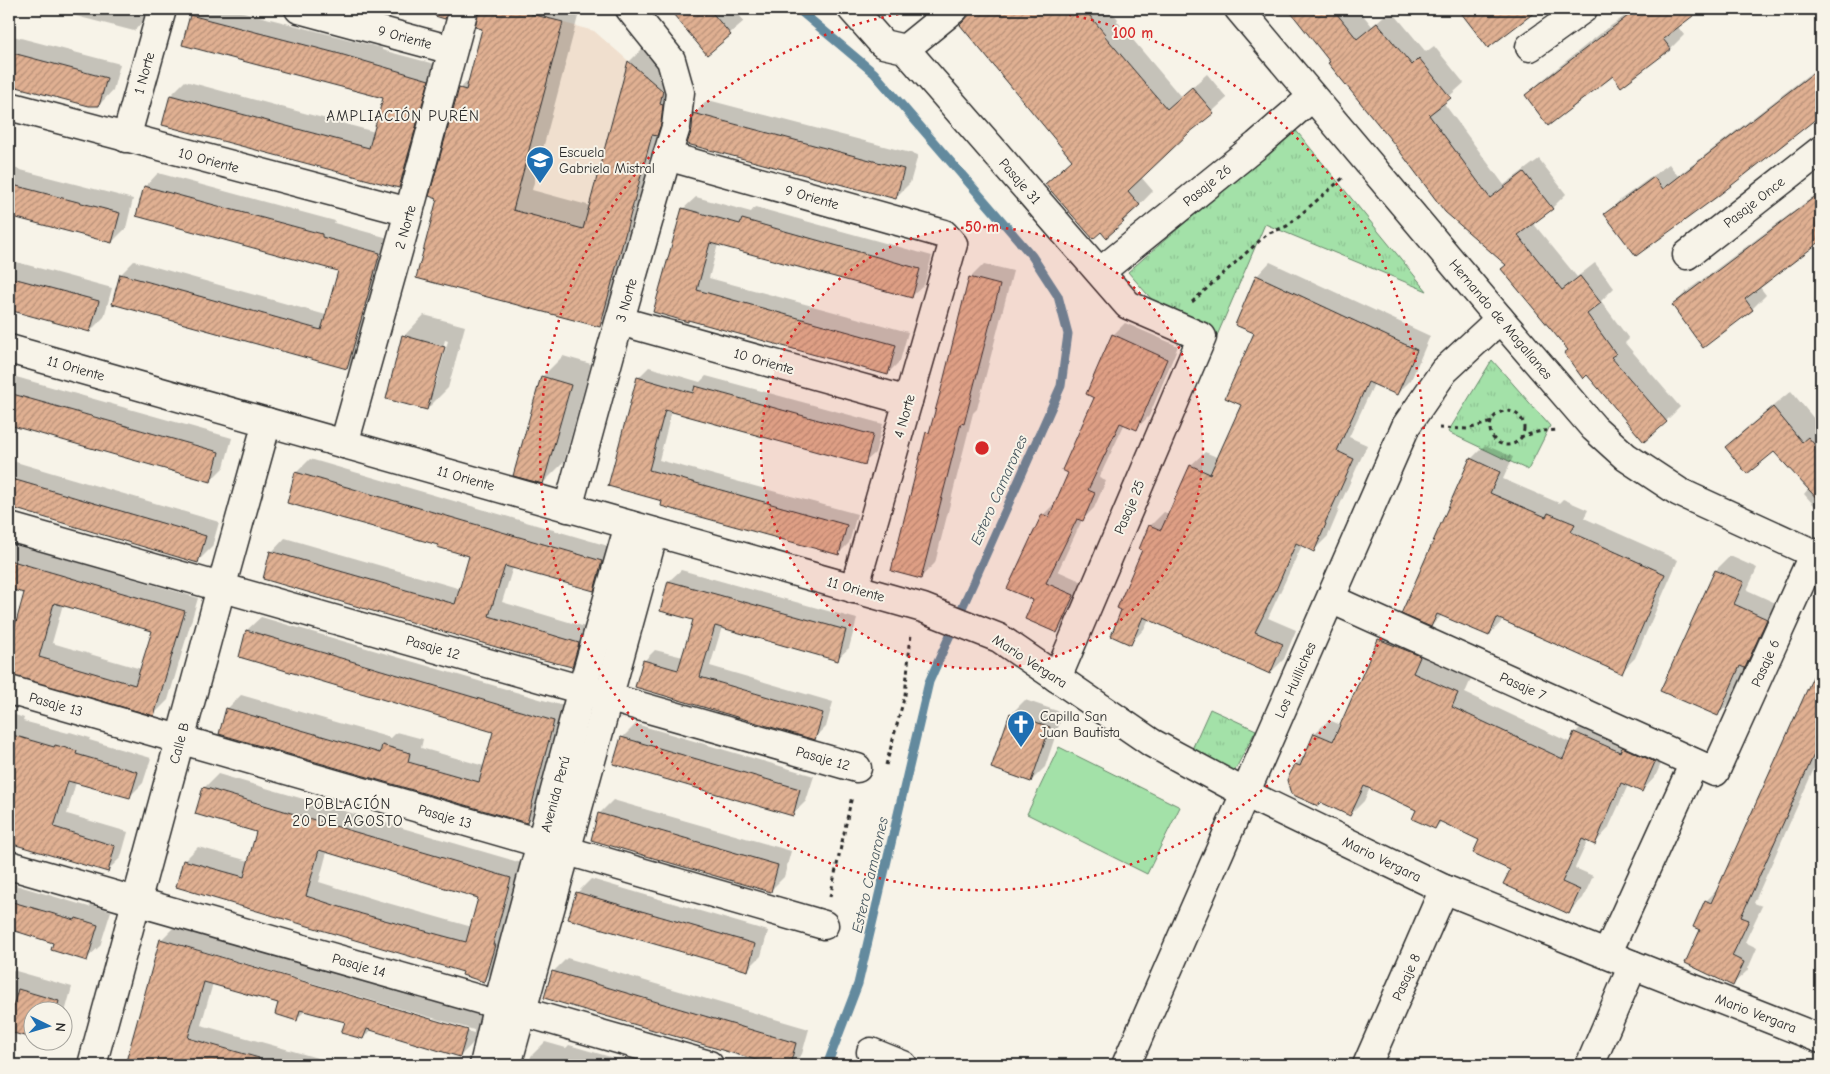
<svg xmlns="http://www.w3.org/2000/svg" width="1830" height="1074" font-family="'Comic Neue',sans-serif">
<defs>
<pattern id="park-tufts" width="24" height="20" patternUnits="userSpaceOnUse" patternTransform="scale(1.25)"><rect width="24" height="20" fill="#a3e1a8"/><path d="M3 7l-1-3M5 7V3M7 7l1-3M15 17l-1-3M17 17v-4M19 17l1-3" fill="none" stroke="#8cc191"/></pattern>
<pattern id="building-hatch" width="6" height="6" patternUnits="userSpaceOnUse" patternTransform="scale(1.25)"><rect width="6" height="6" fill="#e0b092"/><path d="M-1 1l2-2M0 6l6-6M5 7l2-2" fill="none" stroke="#b68f77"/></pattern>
</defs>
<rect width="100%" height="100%" fill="#f7f3e8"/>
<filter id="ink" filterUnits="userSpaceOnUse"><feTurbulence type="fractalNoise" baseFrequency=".02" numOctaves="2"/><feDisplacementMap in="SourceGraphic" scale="10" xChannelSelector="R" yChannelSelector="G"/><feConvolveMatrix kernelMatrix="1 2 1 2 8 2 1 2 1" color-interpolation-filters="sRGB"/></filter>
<g filter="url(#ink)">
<!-- built -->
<polygon fill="#f0dfce" points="488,9 512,9 594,31 663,91 600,327 416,278"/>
<!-- grass -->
<polygon fill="#a3e1a8" stroke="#67866a" points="1059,747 1180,807 1147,874 1027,814"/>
<!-- park -->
<g fill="url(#park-tufts)" stroke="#67866a">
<polygon points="1294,128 1427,291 1265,224 1216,338 1166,316 1128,272"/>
<polygon points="1492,360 1550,426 1528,470 1448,432"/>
<polygon points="1210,709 1256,730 1234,772 1192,749"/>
</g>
<!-- shadow -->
<g fill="#0003" fill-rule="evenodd">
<polygon points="49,9 149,9 147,17 134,31"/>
<polygon points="199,9 232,9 382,48 382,50 442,66 413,173 399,187 164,124 171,95 185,81 375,132 384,97 192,16"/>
<polygon points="412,9 454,9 445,18"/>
<polygon points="480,9 580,9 532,190 591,206 629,62 649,42 683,71 620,305 600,326 439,198 460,89 470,78 484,28"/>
<polygon points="670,9 734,9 744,21 707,53"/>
<polygon points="976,9 1109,9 1118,19 1117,21 1181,97 1207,74 1227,98 1141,177 1153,191 1123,222 1106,237 1047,184 1073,159 969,15"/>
<polygon points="1290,9 1358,9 1372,26 1391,10 1426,52 1434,46 1464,83 1443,102 1504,185 1539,159 1566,194 1552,208 1533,223 1577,277 1595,263 1614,288 1601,301 1629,339 1625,343 1680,407 1666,421 1569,350 1507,265 1331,62"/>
<polygon points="1475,9 1538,9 1488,46 1466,17"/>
<polygon points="1635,9 1700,9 1678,27 1684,35 1670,49 1613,74 1526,96 1540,82 1605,30"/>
<polygon points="9,35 120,64 113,90 99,105 90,105 9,84"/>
<polygon points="1821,49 1821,59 1817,53"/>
<polygon points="1821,65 1821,114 1636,254 1606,214 1620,200 1669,164 1678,176"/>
<polygon points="708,100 918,155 910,183 896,197 693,129 694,114"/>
<polygon points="9,167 133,199 126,228 112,242 9,215"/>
<polygon points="158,173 335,221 334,223 392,239 361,354 347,368 121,274 134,261 326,315 339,270 145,187"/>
<polygon points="1821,191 1821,239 1759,286 1766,295 1752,309 1704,346 1673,305 1687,291"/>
<polygon points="696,197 751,212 755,207 932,256 924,285 911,297 718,244 709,278 908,332 900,361 888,373 740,332 655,311 683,209"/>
<polygon points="9,260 112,288 104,317 90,331 9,308"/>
<polygon points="1270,262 1430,336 1411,380 1397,394 1374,384 1349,437 1367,445 1338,509 1339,510 1328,536 1314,550 1302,545 1268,618 1296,630 1284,659 1270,673 1149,619 1144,629 1131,643 1143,549 1150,526 1164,512 1169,514 1191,465 1205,452 1219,458 1243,405 1256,333 1257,276"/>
<polygon points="984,264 1013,271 977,409 973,413 935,563 921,577 927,433 932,428 970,278"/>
<path d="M424 315 465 326 448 388 427 409 404 336ZM445 340 448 341 435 386H433Z"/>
<polygon points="1125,323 1178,346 1149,416 1137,428 1125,423 1099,478 1106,481 1094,508 1082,520 1058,571 1085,583 1069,619 1057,632 1035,599 1009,588 1044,514 1056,502 1070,472 1096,397 1113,335"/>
<polygon points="563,356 591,364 564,462 543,483 542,377"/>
<polygon points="649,367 700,382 706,376 883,424 875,453 864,463 672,410 659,460 857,514 849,543 839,553 664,500 609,485 638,378"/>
<polygon points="9,375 232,438 224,467 210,481 9,424"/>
<polygon points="1791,391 1820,426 1821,425 1821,513 1804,494 1809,488 1774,450 1727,447 1744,430"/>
<polygon points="1485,445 1513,457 1503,479 1559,503 1563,499 1588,510 1584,518 1678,560 1635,658 1621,672 1503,620 1489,635 1442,615 1431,626 1403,613 1471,459"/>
<polygon points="310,459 615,548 607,576 593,590 513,567 502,602 592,629 585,652 571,666 272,552 285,538 461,589 471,555 439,544 296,473"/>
<polygon points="9,460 219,522 212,547 198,561 9,505"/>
<path d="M9 542 198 598 168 700 154 714 13 674H9V629L15 631 25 592 9 588ZM63 604 153 630 141 669 52 643Z"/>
<polygon points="1730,556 1757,568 1747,590 1780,605 1758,653 1748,663 1731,701 1718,715 1662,690 1716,570"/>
<polygon points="681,570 857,619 849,648 837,659 722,627 710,666 833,702 826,727 815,738 644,661 655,650 683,657 695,619 669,581"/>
<polygon points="261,617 567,707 541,808 527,822 227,709 241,695 391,738 397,732 423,739 421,748 484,766 495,731 247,630"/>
<polygon points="1393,626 1433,643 1426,659 1471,679 1465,693 1571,743 1575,733 1589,719 1668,748 1655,777 1642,791 1628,785 1608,829 1595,843 1588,840 1575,868 1593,876 1583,898 1569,912 1512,869 1481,839 1442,821 1435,828 1418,809 1370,788 1364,801 1350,815 1321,801 1318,805 1296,764 1307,753 1315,733 1329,720 1341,725 1379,640"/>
<polygon points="1821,661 1821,753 1754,903 1762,906 1745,942 1757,948 1747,971 1733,984 1702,929 1706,901 1718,889"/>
<polygon points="1025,700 1063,713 1045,767 1031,781 1011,714"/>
<polygon points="9,713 24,718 23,721 68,733 70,732 90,738 89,740 151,758 143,783 129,797 76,782 67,814 128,832 121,857 107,871 9,842"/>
<polygon points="636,724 814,776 806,801 792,815 622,738"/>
<path d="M218 774 525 864 498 966 484 980 465 971 184 861 198 847 249 861 258 831 204 788ZM327 852 480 897 472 927 377 900 319 882Z"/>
<polygon points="613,800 791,851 784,877 770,891 599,814"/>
<polygon points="591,879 768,931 761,956 747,970 577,893"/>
<polygon points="9,883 89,907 91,905 111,911 100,946 86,959 54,942 9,928"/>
<path d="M175 926 481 1016 474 1042 460 1056 372 1029 363 1038 346 1021 306 1010 296 1019 280 1002 213 983 201 1025 342 1065H126L161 940ZM168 941 474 1030V1033L168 943Z"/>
<polygon points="567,958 809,1029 802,1054 791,1065 777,1065 546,998 553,972"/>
<polygon points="9,969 72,987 62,1023 62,1012 32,1012 32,1037 9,1030"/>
<polygon points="545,1042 566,1048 569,1045 638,1065 529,1065 531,1056"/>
</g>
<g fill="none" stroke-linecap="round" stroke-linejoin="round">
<!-- stream -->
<polyline stroke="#648a9e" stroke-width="9" points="798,9 874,73 1032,256 1058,296 1068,334 1061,386 929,682 858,984 827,1065"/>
</g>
<!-- building -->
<g fill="url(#building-hatch)" stroke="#2b2b2b" fill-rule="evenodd">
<polygon points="436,9 448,9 445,19 435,16"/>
<polygon points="479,9 532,9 531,14 563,22 513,210 583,229 628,61 663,91 660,104 663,105 661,124 657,136 652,135 600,327 416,278 437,199 429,196 459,88 466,90 482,29 475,27"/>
<polygon points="669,9 709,9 731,35 707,55"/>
<polygon points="975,9 1084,9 1105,34 1104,35 1167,109 1192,87 1214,113 1189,133 1128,191 1140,205 1122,221 1124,222 1106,238 1101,232 1093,239 1045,184 1072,160 960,25"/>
<polygon points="1288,9 1333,9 1357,39 1377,23 1412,65 1419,58 1451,98 1429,115 1490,198 1524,172 1553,209 1518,235 1562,290 1580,276 1601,303 1587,314 1616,354 1611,357 1667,422 1644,442 1587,375 1583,379 1564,353 1568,350 1501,269 1506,265 1445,212 1395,145 1328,63 1330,62"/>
<polygon points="1458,9 1539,9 1488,48"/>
<polygon points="1637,9 1702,9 1663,39 1671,49 1621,87 1613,76 1548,126 1525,95"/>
<polygon points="190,15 340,54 429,80 399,188 162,125 170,95 369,148 383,98 182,45"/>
<polygon points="9,52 107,78 99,106 89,106 9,85"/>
<polygon points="1821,67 1821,115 1718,196 1636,256 1604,214 1654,177 1663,189"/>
<polygon points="693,113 904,169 896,199 687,144 692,129"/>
<polygon points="9,184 120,213 112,243 9,216"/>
<polygon points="144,186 322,234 322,237 380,253 347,369 112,304 120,274 321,330 325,317 338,271 136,216"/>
<polygon points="1821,192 1821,241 1745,299 1753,310 1703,348 1672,305"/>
<polygon points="682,208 740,224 742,219 920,269 912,298 710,243 697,290 896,345 888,375 688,320 688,322 653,312"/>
<polygon points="1256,275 1417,350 1397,395 1368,382 1337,451 1354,459 1325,523 1326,524 1314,552 1296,543 1276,590 1255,632 1283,644 1270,674 1143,617 1131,645 1111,636 1121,610 1117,608 1142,550 1139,549 1149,525 1161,530 1190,465 1210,474 1241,405 1225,398 1254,333 1235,325"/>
<polygon points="9,277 99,301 90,332 9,310"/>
<polygon points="969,277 1000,285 964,424 961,423 921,579 891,571 926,432 929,433 942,386"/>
<polygon points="1112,334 1167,359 1137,430 1120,423 1088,490 1095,493 1083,521 1077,519 1046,583 1074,595 1057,633 1025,619 1033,600 1007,589 1042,514 1049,517 1068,473 1062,470 1094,398 1086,394"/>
<polygon points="402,335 445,347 427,410 386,399"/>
<polygon points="541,376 571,385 543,484 513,476"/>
<polygon points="637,377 693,393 695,386 873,435 865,465 665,410 649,470 847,525 839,555 661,506 662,501 608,486"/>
<polygon points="9,393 219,452 211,482 9,425"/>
<polygon points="1773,407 1802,442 1808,437 1821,452 1821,503 1774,452 1747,474 1725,447"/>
<polygon points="1470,458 1500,472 1490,493 1546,517 1548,513 1575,524 1571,532 1665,574 1622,674 1497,618 1489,636 1437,614 1431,627 1401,614"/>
<polygon points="295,472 602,561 594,591 505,566 489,616 579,643 572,667 520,654 263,579 270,551 455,604 469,556 437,547 438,545 287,503"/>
<polygon points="9,478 206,536 198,563 9,507"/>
<path d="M9 560 185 611 154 716 9 675V648L24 593 9 589ZM54 603 152 631 135 685 39 657Z"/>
<polygon points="1715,570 1744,582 1734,604 1767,619 1745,668 1740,666 1718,716 1660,691"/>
<polygon points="668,581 846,630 838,661 715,626 700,677 823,713 815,740 635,687 643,660 678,670 693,620 660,611"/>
<polygon points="246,630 554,721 527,823 219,734 226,708 380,753 382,745 410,753 408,762 479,782 493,732 239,657"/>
<polygon points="1378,639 1418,655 1420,657 1413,673 1458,693 1452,707 1563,759 1574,732 1620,752 1622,747 1655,762 1642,792 1621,783 1595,845 1582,839 1562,882 1580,890 1569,914 1503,884 1510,870 1473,853 1479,840 1439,821 1435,829 1412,819 1416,810 1364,786 1350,816 1320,802 1318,806 1291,794 1287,780 1295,764 1300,766 1314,733 1333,741"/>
<polygon points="1821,659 1821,739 1741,917 1749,920 1732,956 1744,962 1733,986 1685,963 1700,930 1693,927 1705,900 1711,903"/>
<polygon points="1010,713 1050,727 1031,782 991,768"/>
<polygon points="9,734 54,747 55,745 77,751 76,754 138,772 130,798 68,781 54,827 115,846 108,872 9,843"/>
<polygon points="621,737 800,789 793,816 613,764"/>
<path d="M203 787 511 878 493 945H495L484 982 462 975 463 972 176 887 183 860 244 877 256 832 195 814ZM319 850 478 898 466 942 362 914 306 896Z"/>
<polygon points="598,813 778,865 771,892 591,840"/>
<polygon points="576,892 755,944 748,971 568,919"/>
<polygon points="9,901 75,920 76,918 98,925 87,961 51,950 53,943 9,929"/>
<polygon points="160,939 468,1030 460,1057 367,1029 363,1039 341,1033 345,1022 300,1010 297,1021 275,1014 278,1003 204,982 188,1038 259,1058 258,1065 125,1065"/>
<polygon points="552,971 796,1043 790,1065 773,1065 544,998"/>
<polygon points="18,989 59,1001 56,1012 32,1012 32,1038 9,1032 9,1022"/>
</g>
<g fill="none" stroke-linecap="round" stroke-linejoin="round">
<!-- street casing -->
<g stroke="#2b2b2b" stroke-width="31">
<g id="street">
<polyline points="299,9 452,50"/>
<polyline points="852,9 883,44 905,49 1128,305 1202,337 1057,678"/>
<polyline points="1239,9 1500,319 1594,428 1626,457 1679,492 1821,557"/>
<polyline points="1530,47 1583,9"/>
<polyline points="905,49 954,9"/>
<polyline points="9,106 409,212"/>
<polyline points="126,138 162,9"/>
<polyline points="667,156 944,234 953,244 854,589"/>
<polyline points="1687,255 1821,150"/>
<polyline points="1100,272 1257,145 1312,97"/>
<polyline points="620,321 908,401"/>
<polyline points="344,444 409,212 464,9"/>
<polyline points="568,508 610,354 667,156 676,127 680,92 671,60 630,9"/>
<polyline points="9,527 857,768"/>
<polyline points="1331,599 1715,772 1814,553"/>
<polyline points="9,690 824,925"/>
<polyline points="9,865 709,1065"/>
<polyline points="1607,954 1694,763"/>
<polyline points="871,1052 903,1065"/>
<polyline points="92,1065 221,588 267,422"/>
<polyline points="484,1065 498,1004 582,689 629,525"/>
<polyline points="507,1065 654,532"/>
<polyline points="1126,1065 1406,426 1444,371 1500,319"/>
<polyline points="1367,1065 1444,889"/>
<polyline points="1590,1065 1633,965"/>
</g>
</g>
<!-- secondary casing -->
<g stroke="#2b2b2b" stroke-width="31">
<polyline id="secondary" points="9,349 923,608 999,638 1152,743 1245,793 1444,889 1633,965 1821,1039"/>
</g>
<!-- path -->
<g stroke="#2b2b2b" stroke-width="3" stroke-dasharray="4 4" stroke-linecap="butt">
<polyline points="1192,302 1267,234 1287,226 1343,178"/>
<circle cx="1507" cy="428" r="17"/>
<polyline points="1439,428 1468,429 1492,422"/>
<polyline points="1520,437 1541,431 1558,430"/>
<polyline points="886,765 905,695 911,634"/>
<polyline points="830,897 852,796"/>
</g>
<!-- street -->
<use href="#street" stroke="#f7f3e8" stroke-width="28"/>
<!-- secondary -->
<use href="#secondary" stroke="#f7f3e8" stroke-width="28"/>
</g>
</g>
<!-- distance rings -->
<circle cx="982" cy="448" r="221" fill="#d62828" fill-opacity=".12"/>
<g fill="none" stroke="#d62828" stroke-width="2.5" stroke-dasharray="2.5 5">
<circle cx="982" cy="448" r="221"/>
<path d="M1032 9A442 442 0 1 1 932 9"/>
</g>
<!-- icons -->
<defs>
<g id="school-pin" transform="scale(1.4375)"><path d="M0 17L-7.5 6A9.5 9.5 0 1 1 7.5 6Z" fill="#1f6fb2" stroke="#f7f3e8"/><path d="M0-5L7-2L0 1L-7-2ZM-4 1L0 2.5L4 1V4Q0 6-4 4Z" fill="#fff"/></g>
<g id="church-pin" transform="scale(1.4375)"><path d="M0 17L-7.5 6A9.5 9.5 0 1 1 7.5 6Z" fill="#1f6fb2" stroke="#f7f3e8"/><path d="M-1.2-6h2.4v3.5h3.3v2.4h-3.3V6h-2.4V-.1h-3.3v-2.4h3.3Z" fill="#fff"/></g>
</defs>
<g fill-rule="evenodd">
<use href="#school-pin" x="540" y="160"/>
<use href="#church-pin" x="1021" y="724"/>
</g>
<g text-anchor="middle" stroke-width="4" stroke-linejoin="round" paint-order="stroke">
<!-- street labels -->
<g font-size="14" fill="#2b2b2b" stroke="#f7f3e8">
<text transform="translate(405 37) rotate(15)" y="5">9 Oriente</text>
<text transform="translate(144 73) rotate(-74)" y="5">1 Norte</text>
<text transform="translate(209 160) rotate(15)" y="5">10 Oriente</text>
<text transform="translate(1020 181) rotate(49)" y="5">Pasaje 31</text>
<text transform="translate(1207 185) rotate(-39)" y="5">Pasaje 26</text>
<text transform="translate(812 197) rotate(16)" y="5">9 Oriente</text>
<text transform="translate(1754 202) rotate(-38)" y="5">Pasaje Once</text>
<text transform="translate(405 227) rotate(-74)" y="5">2 Norte</text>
<text transform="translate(626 300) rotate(-74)" y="5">3 Norte</text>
<text transform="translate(1501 319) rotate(50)" y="5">Hernando de Magallanes</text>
<text transform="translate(764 361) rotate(16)" y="5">10 Oriente</text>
<text transform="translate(76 368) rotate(16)" y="5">11 Oriente</text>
<text transform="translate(904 416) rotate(-74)" y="5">4 Norte</text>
<text transform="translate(466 478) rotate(16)" y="5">11 Oriente</text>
<text transform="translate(1129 507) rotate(-67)" y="5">Pasaje 25</text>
<text transform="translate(856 589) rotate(16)" y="5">11 Oriente</text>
<text transform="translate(433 647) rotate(16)" y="5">Pasaje 12</text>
<text transform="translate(1030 661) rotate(33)" y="5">Mario Vergara</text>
<text transform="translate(1765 663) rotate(-66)" y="5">Pasaje 6</text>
<text transform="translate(1295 680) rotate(-66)" y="5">Los Huilliches</text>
<text transform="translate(1523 686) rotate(24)" y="5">Pasaje 7</text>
<text transform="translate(56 704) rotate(16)" y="5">Pasaje 13</text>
<text transform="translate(179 743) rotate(-75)" y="5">Calle B</text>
<text transform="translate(823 758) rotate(16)" y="5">Pasaje 12</text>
<text transform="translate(555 794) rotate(-75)" y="5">Avenida Perú</text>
<text transform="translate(445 816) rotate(16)" y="5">Pasaje 13</text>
<text transform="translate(1382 859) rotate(26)" y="5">Mario Vergara</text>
<text transform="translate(359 965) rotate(16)" y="5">Pasaje 14</text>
<text transform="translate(1406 977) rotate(-66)" y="5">Pasaje 8</text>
<text transform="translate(1756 1013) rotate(21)" y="5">Mario Vergara</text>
</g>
<!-- poi labels -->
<g font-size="14" fill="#2b2b2b" stroke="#f7f3e8" text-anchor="start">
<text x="559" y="157">Escuela<tspan x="559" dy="16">Gabriela Mistral</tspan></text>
<text x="1040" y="721">Capilla San<tspan x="1040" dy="16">Juan Bautista</tspan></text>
</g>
<!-- neighbourhood labels -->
<g font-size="15" letter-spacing="1" fill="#2b2b2b" stroke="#f7f3e8">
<text x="403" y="121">AMPLIACIÓN PURÉN</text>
<text x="348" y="809">POBLACIÓN<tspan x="348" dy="17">20 DE AGOSTO</tspan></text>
</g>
<!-- water labels -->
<g font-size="15" font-style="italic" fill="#43535b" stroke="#f7f3e8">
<text transform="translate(999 490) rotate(-66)" y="5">Estero Camarones</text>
<text transform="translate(870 875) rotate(-77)" y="5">Estero Camarones</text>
</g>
</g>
<circle cx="982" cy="448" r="8" fill="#d62828" stroke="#f7f3e8" stroke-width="2.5"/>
<g font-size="15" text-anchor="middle" font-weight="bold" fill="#d62828" stroke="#f7f3e8" stroke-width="4" stroke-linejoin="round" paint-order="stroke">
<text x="1133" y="38">100 m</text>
<text x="982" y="232">50 m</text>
</g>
<!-- margin -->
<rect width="1830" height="1074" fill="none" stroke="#f7f3e8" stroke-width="30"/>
<rect x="15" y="15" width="1800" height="1044" fill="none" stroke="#2b2b2b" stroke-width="2" filter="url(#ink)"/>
<!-- north arrow -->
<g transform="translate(48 1026) rotate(95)"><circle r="24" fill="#f7f3e8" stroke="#a5a39c"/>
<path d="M0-4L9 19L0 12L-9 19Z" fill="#1f6fb2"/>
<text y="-8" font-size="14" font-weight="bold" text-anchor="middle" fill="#2b2b2b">N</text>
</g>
</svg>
